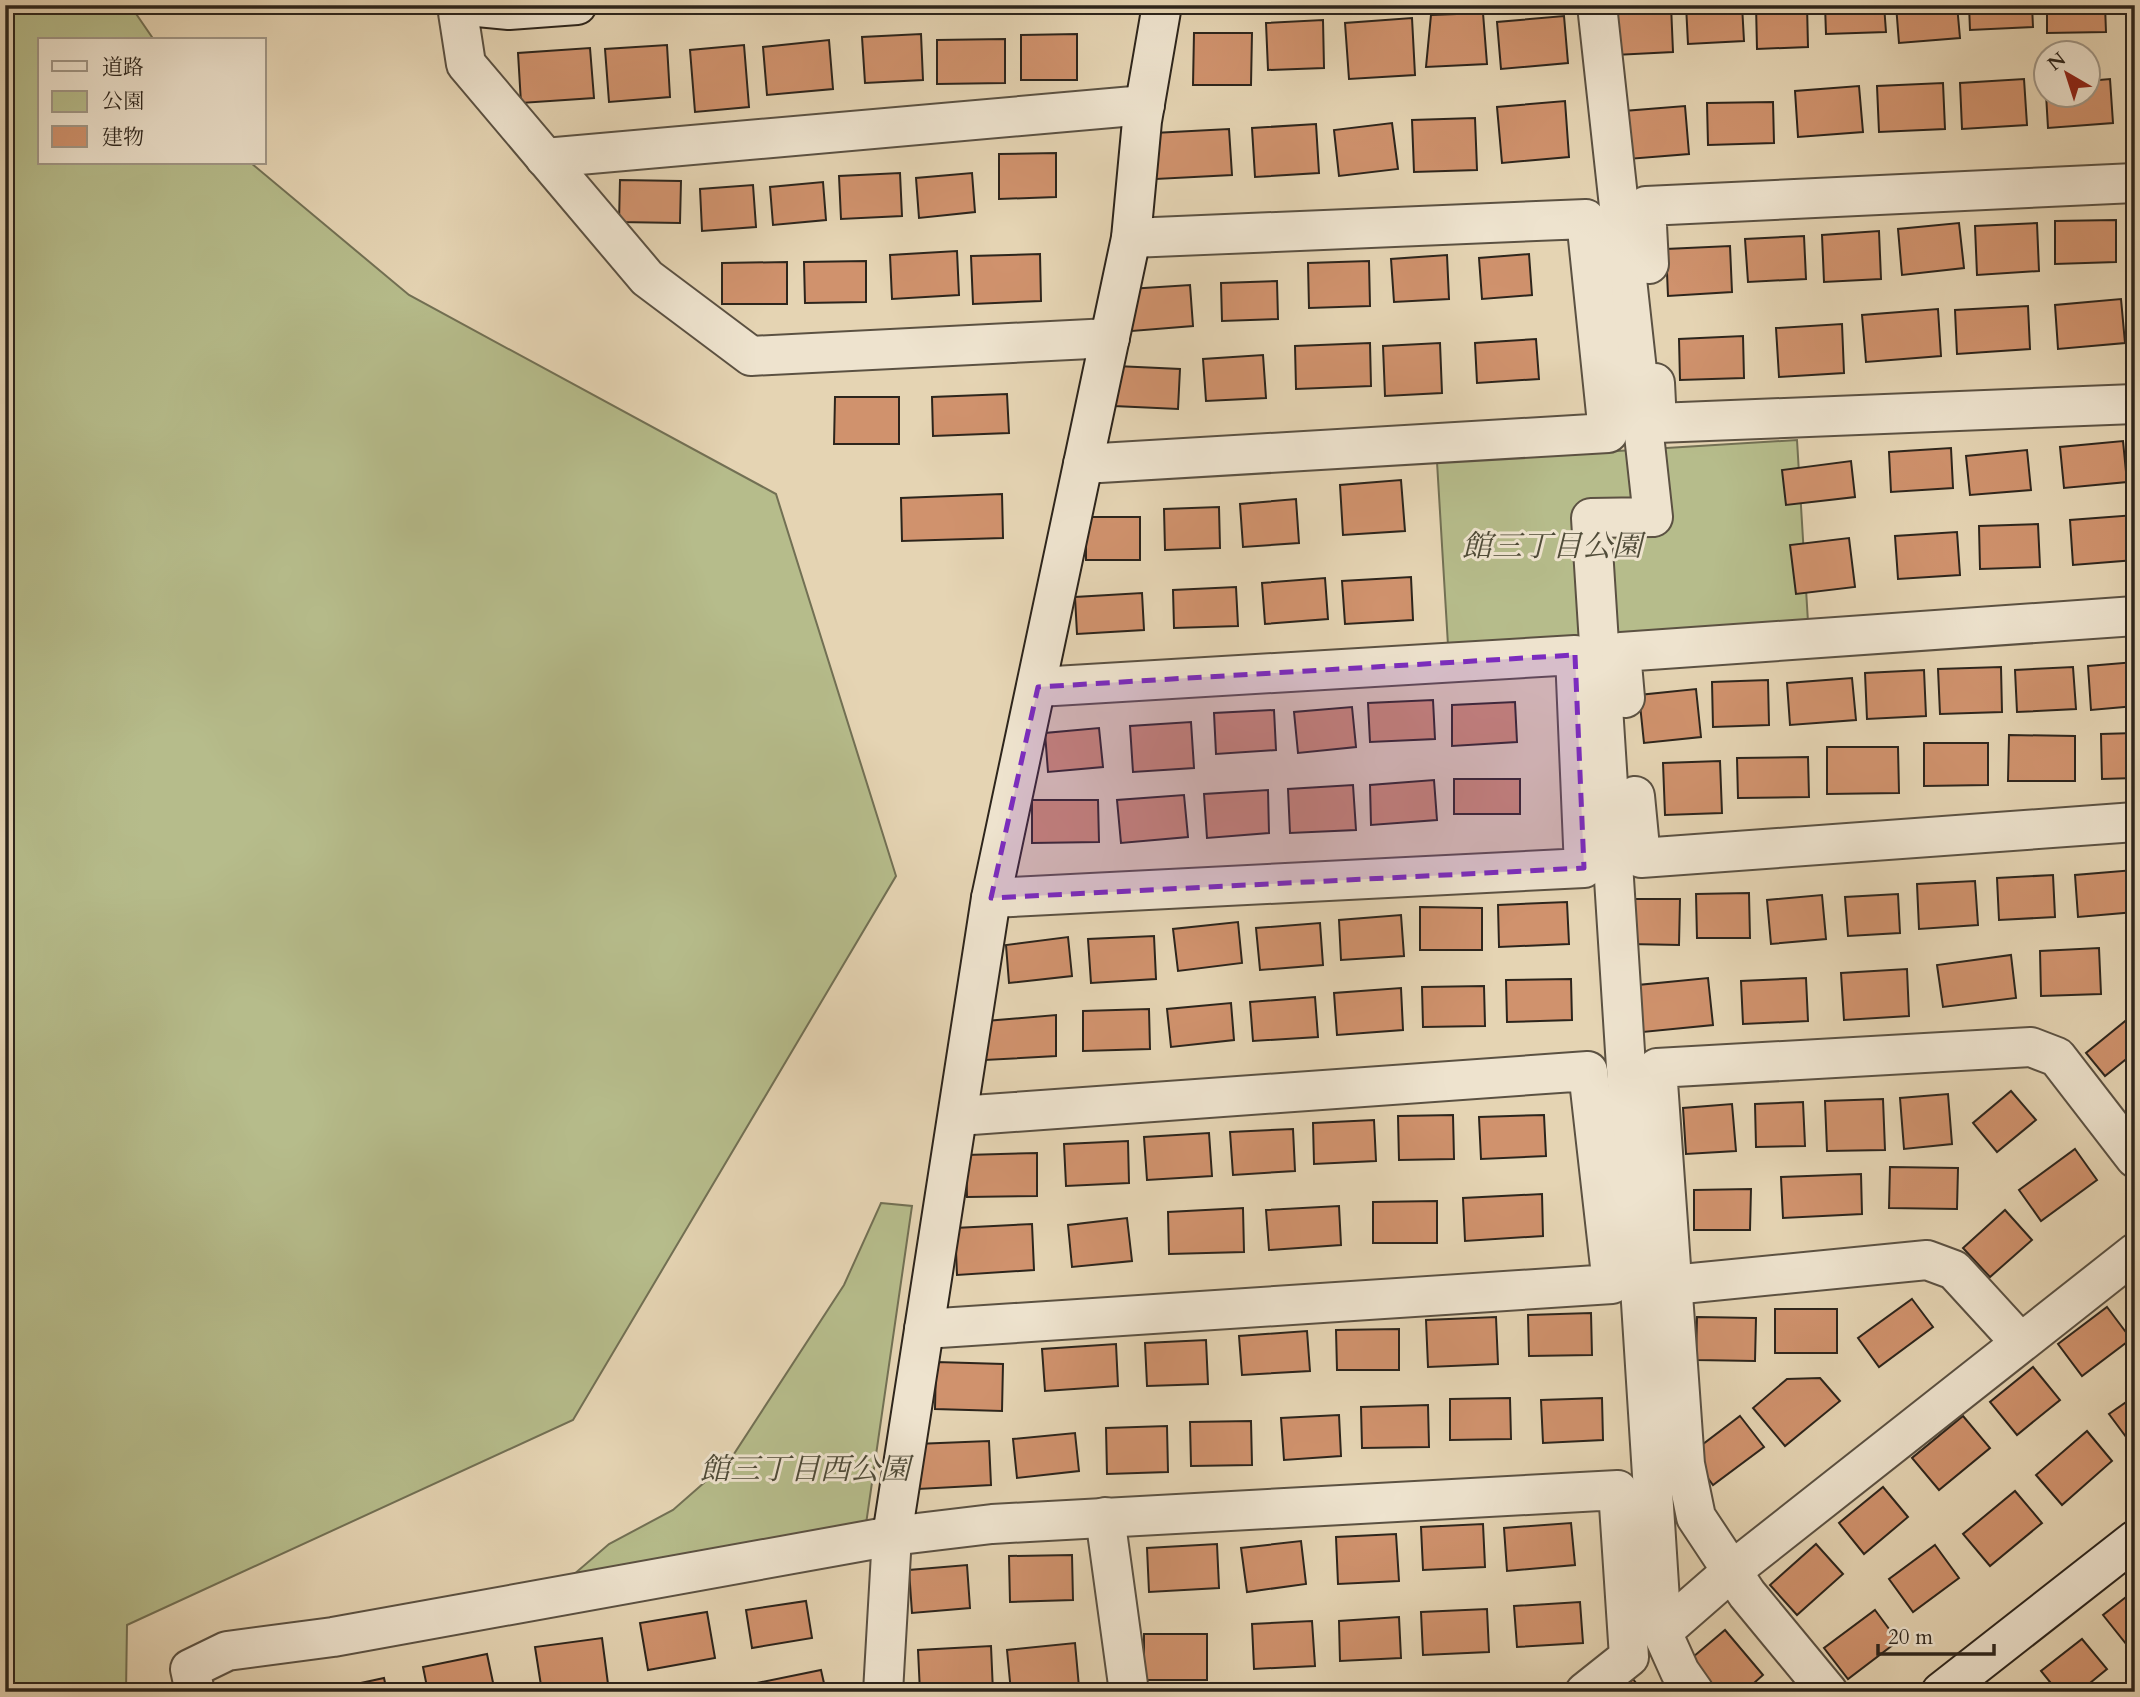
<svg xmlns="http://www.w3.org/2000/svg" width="2140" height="1697" font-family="Cardo,'Noto Serif JP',serif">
<rect width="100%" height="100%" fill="#e5d4b3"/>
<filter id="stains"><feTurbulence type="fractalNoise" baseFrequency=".00286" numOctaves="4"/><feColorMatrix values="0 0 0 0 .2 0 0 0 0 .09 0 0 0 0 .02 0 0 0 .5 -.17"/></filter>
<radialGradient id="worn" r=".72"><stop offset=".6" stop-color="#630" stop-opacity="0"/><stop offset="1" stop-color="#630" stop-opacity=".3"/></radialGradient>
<!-- green -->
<g fill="#b6bc8b" stroke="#727054" stroke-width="2">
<polygon points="5,5 130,5 154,40 40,40 40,163 251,163 409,295 776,494 896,876 573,1420 127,1625 126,1692 5,1692"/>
<polygon points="1797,440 1808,622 1448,645 1437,462"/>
<polygon points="881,1203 912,1206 865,1531 558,1588 609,1544 673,1510 730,1460 844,1285"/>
</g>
<!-- building -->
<g fill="#d0926d" stroke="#2d251c" stroke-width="2">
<polygon points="1613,5 1671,5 1673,52 1615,55"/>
<polygon points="1686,5 1742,5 1744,41 1688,44"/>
<polygon points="1756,5 1807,5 1808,47 1757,49"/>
<polygon points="1825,5 1884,5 1886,32 1826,34"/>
<polygon points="1896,5 1957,5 1960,38 1899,43"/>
<polygon points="1969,5 2032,5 2033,27 1970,30"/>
<polygon points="2047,5 2105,5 2106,32 2047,33"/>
<polygon points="1483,13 1487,64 1426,67 1431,15"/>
<polygon points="1564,16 1568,63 1501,69 1497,22"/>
<polygon points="1412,18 1415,75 1349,79 1345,23"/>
<polygon points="1323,20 1324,68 1268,70 1266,23"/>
<polygon points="1194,33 1252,33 1251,85 1193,85"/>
<polygon points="921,34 923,80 865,83 862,37"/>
<polygon points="1077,34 1077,80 1021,80 1021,35"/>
<polygon points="1005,39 1005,83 937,84 937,40"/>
<polygon points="829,40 833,89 767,95 763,47"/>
<polygon points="667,45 670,97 609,102 605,49"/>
<polygon points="744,45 749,107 695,112 690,50"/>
<polygon points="590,48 594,98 521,103 518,53"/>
<polygon points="2024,79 2027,125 1962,129 1960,83"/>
<polygon points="2110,79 2113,123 2048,128 2046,94 2088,94 2088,81"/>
<polygon points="1943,83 1945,129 1879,132 1877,86"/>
<polygon points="1859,86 1863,132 1798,137 1795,91"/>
<polygon points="1565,101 1569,157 1502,163 1497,107"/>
<polygon points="1773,102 1774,143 1708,145 1707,103"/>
<polygon points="1685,106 1689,154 1628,159 1624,111"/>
<polygon points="1475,118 1477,170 1414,172 1412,120"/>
<polygon points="1392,123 1398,169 1339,176 1334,130"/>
<polygon points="1316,124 1319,173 1255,177 1252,128"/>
<polygon points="1229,129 1232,175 1156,179 1154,133"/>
<polygon points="1056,153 1056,197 999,199 999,154"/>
<polygon points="900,173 902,216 841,219 839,176"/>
<polygon points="972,173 975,212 919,218 916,178"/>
<polygon points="620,180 681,181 680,223 619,222"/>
<polygon points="823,182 826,220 773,225 770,187"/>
<polygon points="753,185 756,227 702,231 700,189"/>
<polygon points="2116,220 2116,262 2055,264 2055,221"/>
<polygon points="1959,223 1964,268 1902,275 1898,229"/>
<polygon points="2037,223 2039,271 1977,275 1975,226"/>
<polygon points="1879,231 1881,279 1824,282 1822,235"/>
<polygon points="1804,236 1806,279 1748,282 1745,239"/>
<polygon points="1730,246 1732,292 1668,296 1666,249"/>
<polygon points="957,251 959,295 892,299 890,255"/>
<polygon points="1040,254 1041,301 973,304 971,256"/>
<polygon points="1529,254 1532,295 1482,299 1479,258"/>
<polygon points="1447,255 1449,299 1394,302 1391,259"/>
<polygon points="866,261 866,302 805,303 804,262"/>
<polygon points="1369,261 1370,306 1309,308 1308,263"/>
<polygon points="787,262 787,304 722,304 722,263"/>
<polygon points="1277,281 1278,319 1222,321 1221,283"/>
<polygon points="1190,285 1193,326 1132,331 1129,289"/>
<polygon points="2121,299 2125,343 2058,349 2055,305"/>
<polygon points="2028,306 2030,349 1957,354 1955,310"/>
<polygon points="1938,309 1941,356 1866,362 1862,315"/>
<polygon points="1842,324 1844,373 1779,377 1776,328"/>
<polygon points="1743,336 1744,378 1680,380 1679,339"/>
<polygon points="1536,339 1539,379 1477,383 1475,343"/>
<polygon points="1370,343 1371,386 1296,389 1295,346"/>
<polygon points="1440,343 1442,393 1385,396 1383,346"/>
<polygon points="1263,355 1266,398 1206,401 1203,359"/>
<polygon points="1116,366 1180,369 1178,409 1114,406"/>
<polygon points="1007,394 1009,433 933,436 932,397"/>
<polygon points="835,397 899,397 899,444 834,444"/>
<polygon points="2123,441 2127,482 2064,488 2060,447"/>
<polygon points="1951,448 1953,488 1891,492 1889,452"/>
<polygon points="2027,450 2031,490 1970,495 1966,456"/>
<polygon points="1851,461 1855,497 1786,505 1782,470"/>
<polygon points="1401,480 1405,531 1343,535 1340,485"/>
<polygon points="1002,494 1003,538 902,541 901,498"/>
<polygon points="1296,499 1299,543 1243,547 1240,504"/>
<polygon points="1219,507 1220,548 1165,550 1164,509"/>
<polygon points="2135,515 2135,560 2073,565 2070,520"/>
<rect x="1086" y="517" width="54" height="43"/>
<polygon points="2038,524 2040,567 1980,569 1979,526"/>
<polygon points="1957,532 1960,575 1898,579 1895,536"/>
<polygon points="1849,538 1855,587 1796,594 1790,545"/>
<polygon points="1411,577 1413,620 1345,624 1342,581"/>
<polygon points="1325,578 1328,619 1265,624 1262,583"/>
<polygon points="1236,587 1238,626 1174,628 1173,590"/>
<polygon points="1142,593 1144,630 1077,634 1075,597"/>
<polygon points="2135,662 2135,706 2091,710 2088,666"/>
<polygon points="2001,667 2002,712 1940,714 1938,669"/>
<polygon points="2073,667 2076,709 2017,712 2015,670"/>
<polygon points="1924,670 1926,716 1867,719 1865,673"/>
<polygon points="1852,678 1856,720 1790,725 1787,683"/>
<polygon points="1768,680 1769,725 1713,727 1712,682"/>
<polygon points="1696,689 1701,737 1644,743 1639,695"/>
<polygon points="1433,700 1435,739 1370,742 1368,703"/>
<polygon points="1515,702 1517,742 1452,746 1452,705"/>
<polygon points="1352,707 1356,747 1298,753 1294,712"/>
<polygon points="1274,710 1276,750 1216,754 1214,713"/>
<polygon points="1191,722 1194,768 1133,772 1130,726"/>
<polygon points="1099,728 1103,767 1048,772 1045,733"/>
<polygon points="2135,733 2135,778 2102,779 2101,734"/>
<polygon points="2009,735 2075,736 2075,781 2008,781"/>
<polygon points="1924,743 1988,743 1988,785 1924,786"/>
<polygon points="1827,747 1898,747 1899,793 1827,794"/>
<polygon points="1808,757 1809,797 1738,798 1737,758"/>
<polygon points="1720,761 1722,813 1665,815 1663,763"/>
<rect x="1454" y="779" width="66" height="35"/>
<polygon points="1434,780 1437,820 1371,825 1370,785"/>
<polygon points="1353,785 1356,830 1290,833 1288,789"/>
<polygon points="1268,790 1269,833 1207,838 1204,794"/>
<polygon points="1184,795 1188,837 1121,843 1117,800"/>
<polygon points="1032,800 1098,800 1099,842 1032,843"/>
<polygon points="2134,870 2135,912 2078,917 2075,875"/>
<polygon points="2053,875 2055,917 1999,920 1997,878"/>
<polygon points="1975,881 1978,925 1919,929 1917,884"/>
<polygon points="1749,893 1750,938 1697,938 1696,894"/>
<polygon points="1898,894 1900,933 1848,936 1845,897"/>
<polygon points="1822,895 1826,939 1771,944 1767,900"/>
<polygon points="1631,899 1680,899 1679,945 1629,944"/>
<polygon points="1567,902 1569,944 1499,947 1498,905"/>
<polygon points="1420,907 1482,908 1482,950 1420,950"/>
<polygon points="1401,915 1404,956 1341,960 1339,920"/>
<polygon points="1238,922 1242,963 1178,971 1173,929"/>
<polygon points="1320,923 1323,965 1260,970 1256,928"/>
<polygon points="1154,936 1156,979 1091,983 1088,939"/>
<polygon points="1068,937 1072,976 1009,983 1006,945"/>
<polygon points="2099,948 2101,994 2041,996 2040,951"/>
<polygon points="2011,955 2016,998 1943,1007 1937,965"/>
<polygon points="1907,969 1909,1016 1844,1020 1841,973"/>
<polygon points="1708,978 1713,1025 1643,1032 1638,985"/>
<polygon points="1806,978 1808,1021 1743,1024 1741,981"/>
<polygon points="1571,979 1572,1020 1507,1022 1506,980"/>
<polygon points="1484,986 1485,1026 1423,1027 1422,987"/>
<polygon points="1401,988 1403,1030 1337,1035 1334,993"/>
<polygon points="1315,997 1318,1037 1253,1041 1250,1002"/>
<polygon points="1231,1003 1234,1040 1171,1047 1167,1009"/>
<polygon points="1149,1009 1150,1049 1083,1051 1083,1011"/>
<polygon points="2135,1013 2135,1052 2105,1076 2086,1053"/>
<polygon points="1056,1015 1056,1056 985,1060 986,1021"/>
<polygon points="2011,1091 2036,1120 1997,1152 1973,1123"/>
<polygon points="1948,1094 1952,1144 1904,1149 1900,1098"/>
<polygon points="1883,1099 1885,1150 1827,1151 1825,1101"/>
<polygon points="1803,1102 1805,1146 1756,1147 1755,1104"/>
<polygon points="1732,1104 1736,1151 1686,1154 1683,1108"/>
<polygon points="1453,1115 1454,1159 1399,1160 1398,1116"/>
<polygon points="1544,1115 1546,1156 1481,1159 1479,1117"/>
<polygon points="1374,1120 1376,1161 1314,1164 1313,1123"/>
<polygon points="1293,1129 1295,1171 1233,1175 1230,1132"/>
<polygon points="1209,1133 1212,1176 1147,1180 1144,1137"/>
<polygon points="1128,1141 1129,1183 1066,1186 1064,1144"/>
<polygon points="2075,1149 2097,1180 2041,1221 2019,1190"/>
<polygon points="1037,1153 1037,1196 967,1197 966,1155"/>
<polygon points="1890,1167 1958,1168 1957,1209 1889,1208"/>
<polygon points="1861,1174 1862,1214 1783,1218 1781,1177"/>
<polygon points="1751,1189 1750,1230 1694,1230 1694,1190"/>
<polygon points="1542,1194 1543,1236 1465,1241 1463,1198"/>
<polygon points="1437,1201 1437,1243 1373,1243 1373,1202"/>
<polygon points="1339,1206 1341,1245 1269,1250 1266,1210"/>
<polygon points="1243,1208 1244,1252 1169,1254 1168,1212"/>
<polygon points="2005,1210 2032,1240 1990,1277 1963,1248"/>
<polygon points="1127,1218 1132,1261 1072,1267 1068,1225"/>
<polygon points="1032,1224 1034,1270 957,1275 955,1228"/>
<polygon points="1912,1299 1933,1327 1879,1367 1858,1338"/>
<polygon points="2107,1307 2131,1339 2082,1376 2058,1344"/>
<rect x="1775" y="1309" width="62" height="44"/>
<polygon points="1591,1313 1592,1355 1529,1356 1528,1315"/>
<polygon points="1496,1317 1498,1364 1428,1367 1426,1320"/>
<polygon points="1697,1317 1756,1318 1755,1361 1696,1360"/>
<polygon points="1399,1329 1399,1370 1337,1370 1336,1330"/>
<polygon points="1307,1331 1310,1371 1242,1375 1239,1336"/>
<polygon points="1206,1340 1208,1384 1147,1386 1145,1343"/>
<polygon points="1116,1344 1118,1386 1045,1391 1042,1349"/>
<polygon points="936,1362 1003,1364 1002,1411 935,1409"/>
<polygon points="2033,1367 2060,1400 2017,1435 1990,1402"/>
<polygon points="1820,1378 1840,1401 1785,1446 1753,1408 1787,1379"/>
<polygon points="2135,1396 2135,1443 2132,1445 2109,1414"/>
<polygon points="1510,1398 1511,1439 1450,1440 1450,1399"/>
<polygon points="1602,1398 1603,1440 1543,1443 1541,1400"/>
<polygon points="1428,1405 1429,1447 1362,1448 1361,1407"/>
<polygon points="1339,1415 1341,1456 1284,1460 1281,1418"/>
<polygon points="1740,1416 1764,1447 1713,1485 1690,1454"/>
<polygon points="1963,1416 1990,1448 1939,1490 1912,1458"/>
<polygon points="1251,1421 1252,1465 1191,1466 1190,1422"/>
<polygon points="1167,1426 1168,1472 1107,1474 1106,1428"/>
<polygon points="2087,1431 2112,1461 2062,1505 2036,1475"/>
<polygon points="1075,1433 1079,1471 1017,1478 1013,1439"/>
<polygon points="989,1441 991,1485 918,1489 916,1444"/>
<polygon points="1883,1487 1908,1517 1864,1554 1839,1523"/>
<polygon points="2015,1491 2042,1523 1990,1566 1963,1534"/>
<polygon points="1571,1523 1575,1565 1507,1571 1504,1528"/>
<polygon points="1483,1524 1485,1567 1423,1570 1421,1527"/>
<polygon points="1396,1534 1399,1581 1338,1584 1336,1537"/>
<polygon points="1301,1541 1306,1584 1247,1592 1241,1548"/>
<polygon points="1217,1544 1219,1588 1149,1592 1147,1548"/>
<polygon points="1816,1544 1843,1574 1797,1615 1770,1585"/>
<polygon points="1935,1545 1959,1578 1913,1612 1889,1579"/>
<polygon points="1072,1555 1073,1600 1010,1602 1009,1556"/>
<polygon points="967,1565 970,1608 912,1613 909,1570"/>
<polygon points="2135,1590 2135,1647 2131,1650 2103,1615"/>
<polygon points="806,1601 812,1638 752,1648 746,1610"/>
<polygon points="1580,1602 1583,1643 1517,1647 1514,1606"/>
<polygon points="1487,1609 1489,1652 1423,1655 1421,1612"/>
<polygon points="1875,1610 1898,1641 1848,1679 1824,1648"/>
<polygon points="707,1612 715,1658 648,1670 640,1623"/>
<polygon points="1399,1617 1401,1658 1340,1661 1339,1621"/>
<polygon points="1312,1621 1315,1666 1254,1669 1252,1624"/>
<polygon points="1725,1630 1763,1675 1744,1692 1712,1692 1687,1662"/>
<rect x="1144" y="1634" width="63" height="46"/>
<polygon points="602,1638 608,1684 542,1692 535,1647"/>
<polygon points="2082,1639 2107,1669 2079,1692 2058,1692 2041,1671"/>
<polygon points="1075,1643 1079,1687 1011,1692 1007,1650"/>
<polygon points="991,1646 993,1692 920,1692 918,1650"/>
<polygon points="487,1654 495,1692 428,1692 423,1667"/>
<polygon points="821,1670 826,1692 749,1692 747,1685"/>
<polygon points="384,1678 387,1692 319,1692"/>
<polygon points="1633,1679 1643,1692 1617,1692"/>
</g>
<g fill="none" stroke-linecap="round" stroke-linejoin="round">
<!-- street casing -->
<g stroke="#5b5142" stroke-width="42">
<g id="street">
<polyline points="1597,5 1653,517 1591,518 1662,1632"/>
<polyline points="457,6 466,64 647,278 751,356 1110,338"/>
<polyline points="545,158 1145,105"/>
<polyline points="1649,264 1646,206 2135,183"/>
<polyline points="1655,383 1657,423 2135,404"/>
<polyline points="1083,464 1608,433 1586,219 1131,238"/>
<polyline points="1625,698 1621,652 2135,616"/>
<polyline points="1635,796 1641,858 2135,822"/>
<polyline points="991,898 1584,868 1575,655 1038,687"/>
<polyline points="1672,1285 1927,1260 1954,1270 2020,1342"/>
<polyline points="924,1329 1612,1284 1588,1071 958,1116"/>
<polyline points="1105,1517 1129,1692"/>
<polyline points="195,1692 190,1669 227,1651 333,1637 892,1536 992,1524 1618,1490 1629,1657 1585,1692"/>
<polyline points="883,1692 892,1536"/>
<polyline points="1694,1692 1680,1672 1662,1632 1733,1570 2135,1253"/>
<polyline points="1828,1692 1747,1594 1696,1517 1685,1464 1657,1068 2031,1047 2057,1057 2135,1158"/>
</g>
</g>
<!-- secondary casing -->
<g stroke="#2d251c" stroke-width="42">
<g id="secondary">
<polyline points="457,5 509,10 577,5"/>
<polyline points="892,1536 991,898 1131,238 1142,121 1162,5"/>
<polyline points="1941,1692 2135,1540"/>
</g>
</g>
<!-- street -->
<use href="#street" stroke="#eee3ce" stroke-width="38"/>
<!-- secondary -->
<use href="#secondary" stroke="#eee3ce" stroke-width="38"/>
</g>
<!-- marked area -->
<path fill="#7b2cbf" fill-opacity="0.2" stroke="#7b2cbf" stroke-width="5" stroke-dasharray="14 9" stroke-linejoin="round" d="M1575 655 1584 868 991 898 1038 687Z"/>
<g text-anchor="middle" stroke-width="6" stroke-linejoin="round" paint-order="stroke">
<!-- park labels -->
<g font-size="30" font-style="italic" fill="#4f4b38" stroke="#eee3ce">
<text x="1552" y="556">館三丁目公園</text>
<text x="805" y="1479">館三丁目西公園</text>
</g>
</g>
<!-- margin -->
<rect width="2140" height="1697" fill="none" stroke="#e5d4b3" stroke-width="28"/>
<rect x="7" y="7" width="2126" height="1683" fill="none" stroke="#2d251c" stroke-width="3.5"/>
<rect x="14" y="14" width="2112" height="1669" fill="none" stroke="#2d251c" stroke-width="2"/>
<!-- legend -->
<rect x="38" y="38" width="228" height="126" fill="#eee3ce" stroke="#a19787" stroke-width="2"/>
<rect x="52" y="61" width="35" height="10" fill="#eee3ce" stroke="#a19787" stroke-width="2"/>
<text x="102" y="74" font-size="21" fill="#2d251c">道路</text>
<rect x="52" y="91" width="35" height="21" fill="#b6bc8b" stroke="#a19787" stroke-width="2"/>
<text x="102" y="108" font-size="21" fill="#2d251c">公園</text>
<rect x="52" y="126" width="35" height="21" fill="#d0926d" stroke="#a19787" stroke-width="2"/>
<text x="102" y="144" font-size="21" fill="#2d251c">建物</text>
<!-- north arrow -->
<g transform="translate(2067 74) rotate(321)"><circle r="33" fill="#eee3ce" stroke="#a19787" stroke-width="2"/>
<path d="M0-5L12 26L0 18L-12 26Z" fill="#8f2418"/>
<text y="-10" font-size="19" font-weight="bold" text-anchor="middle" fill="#2d251c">N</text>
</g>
<!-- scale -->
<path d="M1878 1644v10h116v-10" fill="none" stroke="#2d251c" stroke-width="3.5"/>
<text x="1888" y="1644" font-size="21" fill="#2d251c" stroke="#eee3ce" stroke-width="5" paint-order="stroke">20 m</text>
<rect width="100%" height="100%" filter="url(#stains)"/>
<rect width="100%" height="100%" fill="url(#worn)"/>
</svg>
